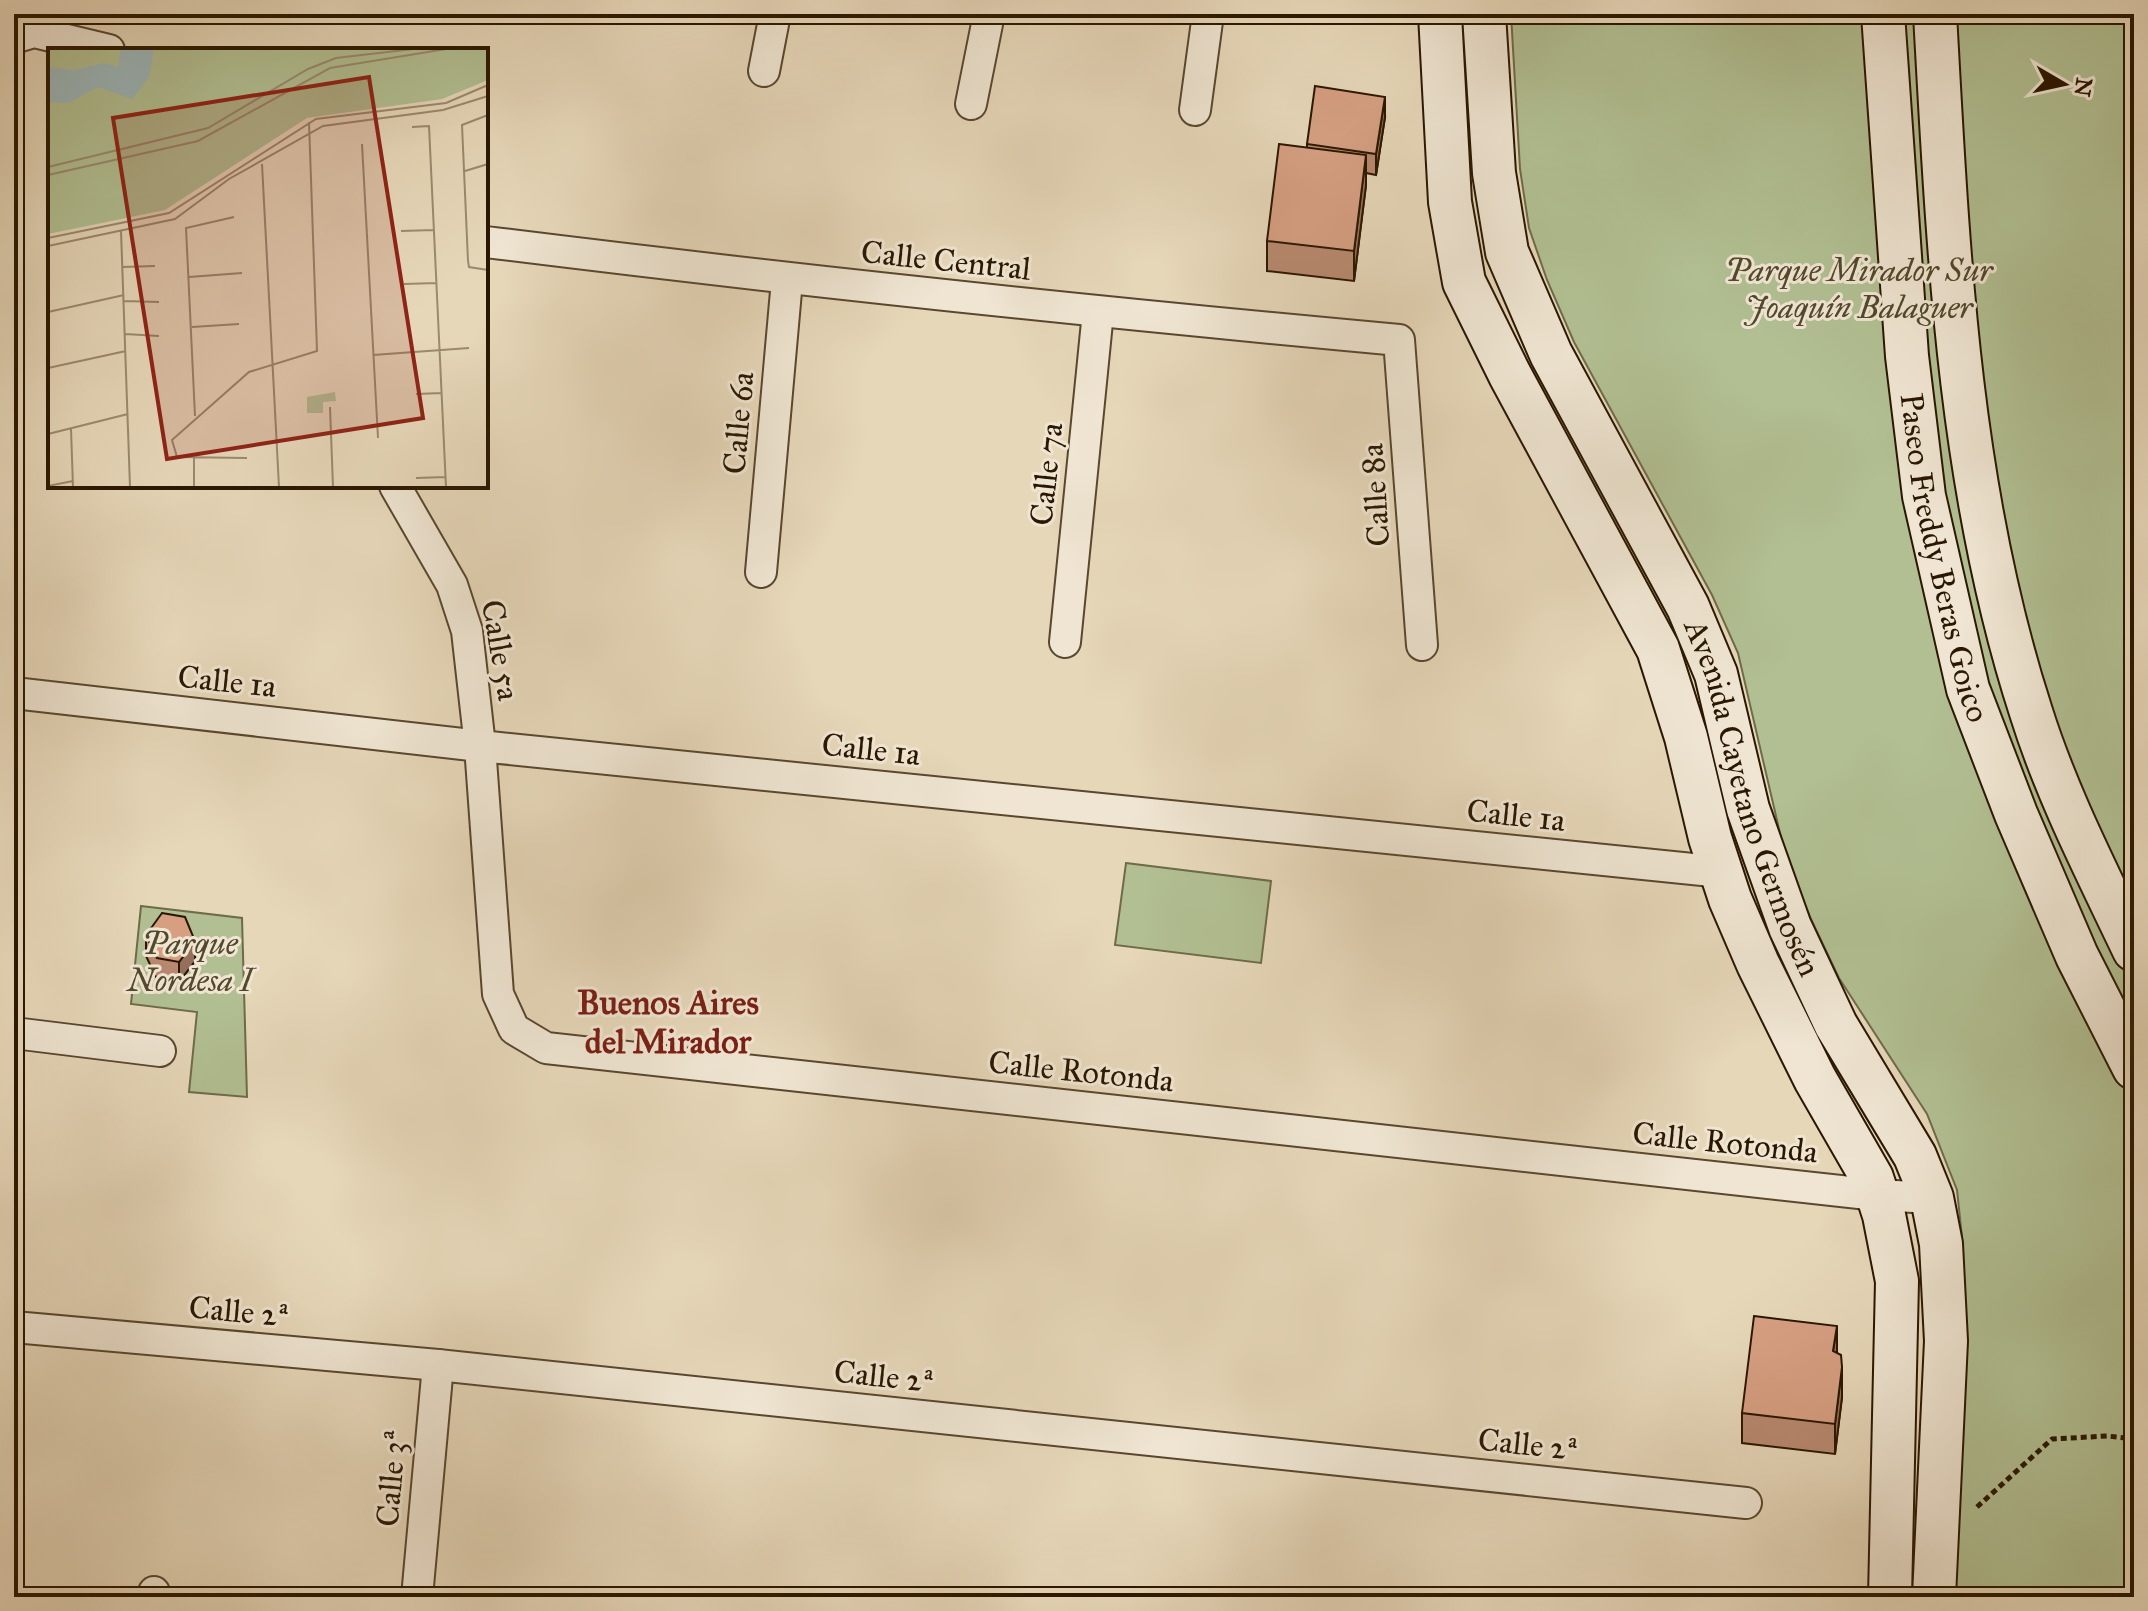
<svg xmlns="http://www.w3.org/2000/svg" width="2148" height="1611" font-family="'IM FELL Great Primer',serif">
<rect width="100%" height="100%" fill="#e6d7b9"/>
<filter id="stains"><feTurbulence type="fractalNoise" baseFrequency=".0025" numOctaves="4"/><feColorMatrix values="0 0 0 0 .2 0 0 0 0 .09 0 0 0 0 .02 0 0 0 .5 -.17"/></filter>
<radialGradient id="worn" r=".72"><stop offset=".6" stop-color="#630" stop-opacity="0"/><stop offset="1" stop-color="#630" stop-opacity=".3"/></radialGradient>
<!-- green -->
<g fill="#b1bf92" stroke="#6e6b49" stroke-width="2">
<polygon points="1511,14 2134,14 2134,1597 1954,1597 1962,1237 1957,1190 1927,1114 1839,978 1810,917 1786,859 1738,653 1712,595 1574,342 1547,280 1529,228 1520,169"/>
<polygon points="1126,863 1271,881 1261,963 1115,945"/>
<polygon points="141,906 242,918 247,1097 189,1092 197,1012 131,1004"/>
</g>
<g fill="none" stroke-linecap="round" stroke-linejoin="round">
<!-- street casing -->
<g stroke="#59472e" stroke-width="34">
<g id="street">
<polyline points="14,38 34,32 109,50"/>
<polyline points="764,71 775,14"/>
<polyline points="971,104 989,14"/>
<polyline points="1195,110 1208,14"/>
<path d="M486 242C790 280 1094 312 1399 340L1422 645"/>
<polyline points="395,486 452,585 467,631 480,746 498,994 514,1029 546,1048 1877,1195 1932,1198"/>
<polyline points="761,572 787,280"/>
<polyline points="1065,642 1098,312"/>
<polyline points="14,693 480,746 1722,872"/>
<polyline points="14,1033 160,1051"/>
<polyline points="14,1327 438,1365 1746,1503"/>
<polyline points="154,1597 154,1592"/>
<polyline points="417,1597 438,1365"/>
</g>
</g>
<!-- secondary casing -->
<g stroke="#2a1700" stroke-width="46">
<g id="secondary">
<polyline points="1440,14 1450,202 1464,282 1510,375 1658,649 1686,737 1710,838 1730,899 1758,964 1815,1079 1872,1178 1884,1215 1897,1281 1890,1597"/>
<path id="s1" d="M1484 14 1494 173 1507 252 1551 354 1688 607 1716 674 1748 809 1790 927 1836 1025 1915 1156 1932 1198 1941 1244 1946 1341 1934 1597"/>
<path id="s2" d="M1883 14 1907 356 1924 496 1968 689 2016 814 2077 956 2134 1068"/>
<path d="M1935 14C1948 249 1958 487 2031 712 2057 795 2097 872 2134 950"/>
</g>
</g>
<!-- path -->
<polyline stroke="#2a1700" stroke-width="5" stroke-dasharray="6 4" stroke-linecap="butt" points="1977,1507 2052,1439 2107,1436 2126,1438 2134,1442"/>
<!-- street -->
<use href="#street" stroke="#efe5d2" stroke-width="30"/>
<!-- secondary -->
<use href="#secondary" stroke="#efe5d2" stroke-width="42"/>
</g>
<!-- wall -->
<g fill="#b88970" stroke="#2a1700" stroke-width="2">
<polygon points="1385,117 1376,175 1366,173 1366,185 1354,281 1267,271 1267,241 1307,148 1307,144"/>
<polygon points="146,935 195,961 179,982 157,979 146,956"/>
<polygon points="1837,1353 1842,1397 1835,1454 1742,1443 1742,1413"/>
</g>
<!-- shaded-wall -->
<g fill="#966f5b" stroke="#2a1700" stroke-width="2">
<polygon points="1385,97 1385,117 1376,175 1376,154"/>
<polygon points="1366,155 1366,185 1354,281 1354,251"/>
<polygon points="195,941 195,961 179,982 179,962"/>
<polygon points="1837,1326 1837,1356 1833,1351"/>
<polygon points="1842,1367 1842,1397 1835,1454 1835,1424"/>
</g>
<!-- building -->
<g fill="#d69f82" stroke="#2a1700" stroke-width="2">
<polygon points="1315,86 1385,97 1376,154 1307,144"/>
<polygon points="1279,144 1366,155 1354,251 1267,241"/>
<polygon points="162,913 185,917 195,941 179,962 157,958 146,935"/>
<polygon points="1754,1316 1837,1326 1833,1351 1841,1355 1842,1367 1835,1424 1742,1413"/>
<polygon points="1264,1594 1289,1597 1263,1597"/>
</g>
<g text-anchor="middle" stroke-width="6" stroke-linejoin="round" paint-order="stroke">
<!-- street labels -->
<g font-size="32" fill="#2a1700" stroke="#efe5d2">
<text transform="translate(946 260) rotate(6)" y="11">Calle Central</text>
<text transform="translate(738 423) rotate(-85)" y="11">Calle 6a</text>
<text transform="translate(1046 474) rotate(-84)" y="11">Calle 7a</text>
<text transform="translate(1375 495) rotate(-94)" y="11">Calle 8a</text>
<text dy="11" stroke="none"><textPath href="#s2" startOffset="548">Paseo Freddy Beras Goico</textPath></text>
<text transform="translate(501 650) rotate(80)" y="11">Calle 5a</text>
<text transform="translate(227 681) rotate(6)" y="11">Calle 1a</text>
<text transform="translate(871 749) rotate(6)" y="11">Calle 1a</text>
<text dy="11" stroke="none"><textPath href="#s1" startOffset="840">Avenida Cayetano Germosén</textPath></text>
<text transform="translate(1516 815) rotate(6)" y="11">Calle 1a</text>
<text transform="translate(1081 1071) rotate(6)" y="11">Calle Rotonda</text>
<text transform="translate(1725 1142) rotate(6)" y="11">Calle Rotonda</text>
<text transform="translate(239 1311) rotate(5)" y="11">Calle 2ª</text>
<text transform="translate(884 1376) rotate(6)" y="11">Calle 2ª</text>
<text transform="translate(1528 1444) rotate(6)" y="11">Calle 2ª</text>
<text transform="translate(391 1478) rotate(-85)" y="11">Calle 3ª</text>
</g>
<!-- park labels -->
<g font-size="32" font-style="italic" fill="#52492c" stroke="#efe5d2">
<text x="1859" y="281">Parque Mirador Sur<tspan x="1859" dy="37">Joaquín Balaguer</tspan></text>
<text x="190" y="954">Parque<tspan x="190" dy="37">Nordesa I</tspan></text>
</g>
<!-- neighbourhood labels -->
<g font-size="34" font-weight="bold" fill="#7a1f14" stroke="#efe5d2">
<text x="668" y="1014">Buenos Aires<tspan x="668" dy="39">del Mirador</tspan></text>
</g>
</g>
<!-- overview -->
<g transform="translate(48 48)">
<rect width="440" height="440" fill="#e6d7b9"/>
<path d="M0 1H440V32L394 51 259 70 117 162 0 186ZM287 344 288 353 275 354V365H259V349Z" fill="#b1bf92"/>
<path d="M73 1H106L101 29 84 51 50 39 21 55 0 54V19L25 22 57 15 70 19Z" fill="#9cb7bb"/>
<path fill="none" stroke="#9b8a6f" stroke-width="2" d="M440 67 414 77 420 213 421 219 440 222M364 79 381 78 398 439M314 96 330 390M214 116 231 439M0 119 160 80 260 21 288 10 365 1M417 123 440 116M0 127 150 93 282 20 398 1M73 183 82 439M353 183 386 182M0 190 121 165 268 71 398 55 440 37M0 198 127 171 181 131 275 78 395 62 440 48M74 219 107 218M141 229 194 225M356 236 389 235M76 253 111 254M0 264 76 247M144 279 191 276M77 286 111 288M325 307 421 300M0 320 78 303M368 346 394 345M282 359 285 439M147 368 138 180 186 169M23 381 25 439M0 386 80 366M199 410 129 409 124 392 201 324 269 303 261 74M368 430 398 429M0 438 25 433M146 439V410"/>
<path fill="#8f2418" fill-opacity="0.15" stroke="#8f2418" stroke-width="4" d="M321 29 375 370 119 411 65 70Z"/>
<rect width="440" height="440" fill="none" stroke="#2a1700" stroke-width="4"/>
</g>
<!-- margin -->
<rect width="2148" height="1611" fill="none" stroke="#e6d7b9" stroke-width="48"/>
<rect x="16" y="16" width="2116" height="1579" fill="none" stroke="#2a1700" stroke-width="4"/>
<rect x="24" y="24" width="2100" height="1563" fill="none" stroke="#2a1700" stroke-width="2"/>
<!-- north arrow -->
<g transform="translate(2064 84) rotate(99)" stroke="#efe5d2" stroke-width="6" paint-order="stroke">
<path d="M0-6L14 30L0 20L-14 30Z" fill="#2a1700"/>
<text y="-12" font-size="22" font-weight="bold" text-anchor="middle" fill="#2a1700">N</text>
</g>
<rect width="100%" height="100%" filter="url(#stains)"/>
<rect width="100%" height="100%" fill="url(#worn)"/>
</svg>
